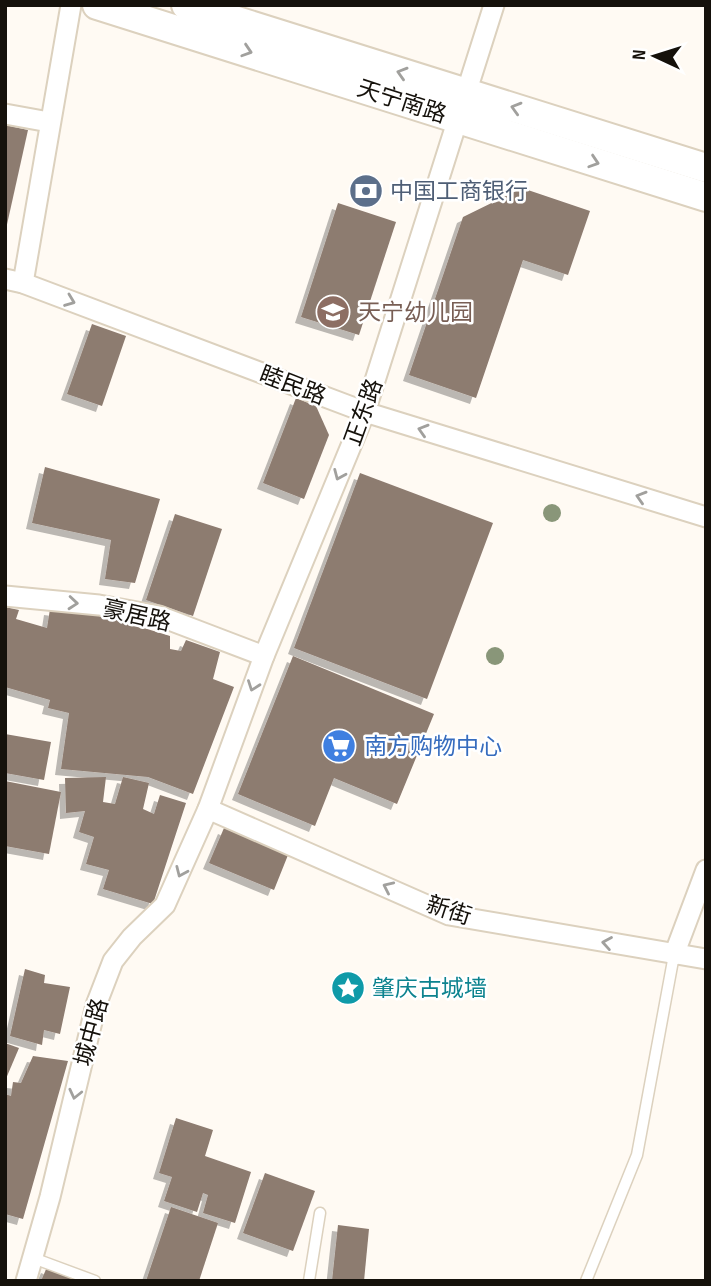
<svg xmlns="http://www.w3.org/2000/svg" width="711" height="1286" font-family="'Sofia Sans Condensed','Noto Sans SC',sans-serif">
<defs>
<filter id="shadow"><feDropShadow dx="-6" dy="6" stdDeviation="0" flood-color="#0004"/></filter>
</defs>
<rect width="100%" height="100%" fill="#fffaf3"/>
<!-- building -->
<g fill="#8d7b70" filter="url(#shadow)">
<polygon points="5,125 28,130 6,229 5,229"/>
<polygon points="522,188 590,211 568,275 523,260 476,398 409,375 463,217"/>
<polygon points="338,203 396,222 359,335 301,317"/>
<polygon points="92,324 126,336 102,406 67,394"/>
<polygon points="296,398 316,406 329,435 304,499 263,483"/>
<polygon points="45,467 160,499 135,583 105,579 111,540 32,523"/>
<polygon points="360,473 493,523 427,699 294,648"/>
<polygon points="175,514 222,529 193,616 146,600"/>
<polygon points="5,607 19,610 16,619 47,628 50,609 108,617 170,636 170,649 181,651 186,640 220,652 213,679 234,687 193,794 148,777 61,769 69,713 48,708 50,700 5,687"/>
<polygon points="293,656 434,714 397,804 334,778 315,826 238,794"/>
<polygon points="5,734 51,742 44,780 5,773"/>
<polygon points="106,777 103,802 115,804 123,777 149,783 143,809 154,814 160,795 186,803 153,904 103,889 109,870 86,864 94,837 79,832 85,811 66,813 65,778"/>
<polygon points="5,781 61,792 49,854 5,846"/>
<polygon points="224,828 288,855 274,890 209,863"/>
<polygon points="25,969 45,975 44,983 70,987 60,1034 44,1030 42,1045 10,1036"/>
<polygon points="5,1043 19,1048 5,1081"/>
<polygon points="33,1056 68,1061 23,1219 5,1214 5,1094 11,1096 13,1082 21,1083"/>
<polygon points="176,1118 213,1130 205,1156 251,1172 235,1223 203,1213 208,1195 203,1193 197,1212 164,1201 172,1177 159,1173"/>
<polygon points="265,1173 315,1191 293,1251 243,1233"/>
<polygon points="171,1207 218,1223 199,1281 146,1281"/>
<polygon points="338,1225 369,1229 364,1281 332,1281"/>
<polygon points="47,1267 81,1281 41,1281"/>
</g>
<g fill="none" stroke-linecap="round" stroke-linejoin="round">
<!-- lane casing -->
<g stroke="#dcd1be" stroke-width="13">
<g id="lane">
<polyline points="33,1258 95,1281"/>
<polyline points="309,1281 320,1213"/>
<polyline points="586,1281 637,1155 674,955"/>
</g>
</g>
<!-- street casing -->
<g stroke="#dcd1be" stroke-width="23">
<g id="street">
<polyline points="5,114 49,122"/>
<polyline points="5,279 23,283 365,412 706,517"/>
<polyline points="23,283 71,5"/>
<polyline points="5,596 99,605 159,616 264,656"/>
<polyline points="208,809 449,915 706,959"/>
<polyline points="674,955 706,870"/>
<polyline points="26,1281 50,1197 96,1005 113,961 132,937 165,905 208,809 264,656 365,412 494,5"/>
</g>
</g>
<!-- secondary casing -->
<g stroke="#dcd1be" stroke-width="32">
<g id="secondary">
<polyline points="97,5 706,197"/>
<polyline points="186,5 706,168"/>
</g>
</g>
<!-- lane -->
<use href="#lane" stroke="#fff" stroke-width="10"/>
<!-- street -->
<use href="#street" stroke="#fff" stroke-width="19"/>
<!-- secondary -->
<use href="#secondary" stroke="#fff" stroke-width="28"/>
</g>
<!-- trees -->
<g fill="#899679">
<circle cx="552" cy="513" r="9"/>
<circle cx="495" cy="656" r="9"/>
</g>
<!-- one-way arrows -->
<defs><path id="oneway-chevron" d="M-2-3.5L2.5 0L-2 3.5" fill="none" stroke-width="1.6" stroke-linecap="round" stroke-linejoin="round" transform="scale(1.75)"/></defs>
<g stroke="#a1a09d">
<use href="#oneway-chevron" transform="translate(247 51) rotate(18)"/>
<use href="#oneway-chevron" transform="translate(402 73) rotate(-163)"/>
<use href="#oneway-chevron" transform="translate(516 108) rotate(-164)"/>
<use href="#oneway-chevron" transform="translate(594 162) rotate(18)"/>
<use href="#oneway-chevron" transform="translate(70 301) rotate(21)"/>
<use href="#oneway-chevron" transform="translate(423 430) rotate(-163)"/>
<use href="#oneway-chevron" transform="translate(339 475) rotate(113)"/>
<use href="#oneway-chevron" transform="translate(641 497) rotate(-163)"/>
<use href="#oneway-chevron" transform="translate(73 603) rotate(5)"/>
<use href="#oneway-chevron" transform="translate(253 686) rotate(110)"/>
<use href="#oneway-chevron" transform="translate(181 872) rotate(114)"/>
<use href="#oneway-chevron" transform="translate(388 887) rotate(-155)"/>
<use href="#oneway-chevron" transform="translate(607 943) rotate(-170)"/>
<use href="#oneway-chevron" transform="translate(75 1094) rotate(103)"/>
</g>
<!-- icons -->
<defs>
<g id="bank-disc" transform="scale(1.75)"><circle r="9.5" fill="#5c6f8a" stroke="#fff"/><path d="M-6-4H6V4H-6ZM0-2.3a2.3 2.3 0 1 0 0 4.6a2.3 2.3 0 1 0 0-4.6Z" fill="#fff"/></g>
<g id="school-disc" transform="scale(1.75)"><circle r="9.5" fill="#8d6e63" stroke="#fff"/><path d="M0-5L7-2L0 1L-7-2ZM-4 1L0 2.5L4 1V4Q0 6-4 4Z" fill="#fff"/></g>
<g id="supermarket-disc" transform="scale(1.75)"><circle r="9.5" fill="#3f7fe0" stroke="#fff"/><path d="M-6-5.5h2.5l.6 2H6L4.5 2H-2.5L-4.4-4H-6ZM-1.5 3.2a1.3 1.3 0 1 0 .1 0ZM3 3.2a1.3 1.3 0 1 0 .1 0Z" fill="#fff"/></g>
<g id="sight-disc" transform="scale(1.75)"><circle r="9.5" fill="#0f9aa8" stroke="#fff"/><path d="M0-6L1.8-2.2L6-1.7L2.9 1.2L3.7 5.4L0 3.3L-3.7 5.4L-2.9 1.2L-6-1.7L-1.8-2.2Z" fill="#fff"/></g>
</defs>
<g fill-rule="evenodd">
<use href="#bank-disc" x="366" y="191"/>
<use href="#school-disc" x="333" y="312"/>
<use href="#supermarket-disc" x="339" y="746"/>
<use href="#sight-disc" x="348" y="988"/>
</g>
<g text-anchor="middle" stroke-width="5" stroke-linejoin="round" paint-order="stroke">
<!-- street labels -->
<g font-size="23" fill="#15110b" stroke="#fff">
<text transform="translate(402 101) rotate(18)" y="8">天宁南路</text>
<text transform="translate(293 385) rotate(21)" y="8">睦民路</text>
<text transform="translate(363 412) rotate(-70)" y="8">正东路</text>
<text transform="translate(137 615) rotate(13)" y="8">豪居路</text>
<text transform="translate(449 910) rotate(18)" y="8">新街</text>
<text transform="translate(91 1032) rotate(-75)" y="8">城中路</text>
</g>
<!-- service labels -->
<g font-size="23" fill="#4e5e75" stroke="#fff" text-anchor="start">
<text x="390" y="199">中国工商银行</text>
</g>
<!-- education labels -->
<g font-size="23" fill="#785e54" stroke="#fff" text-anchor="start">
<text x="358" y="320">天宁幼儿园</text>
</g>
<!-- shop labels -->
<g font-size="23" fill="#366cbe" stroke="#fff" text-anchor="start">
<text x="364" y="754">南方购物中心</text>
</g>
<!-- culture labels -->
<g font-size="23" fill="#0d838f" stroke="#fff" text-anchor="start">
<text x="372" y="996">肇庆古城墙</text>
</g>
</g>
<!-- border -->
<rect width="711" height="1286" fill="none" stroke="#15110b" stroke-width="14"/>
<!-- north arrow -->
<g transform="translate(655 56) rotate(274)" stroke="#ffffff" stroke-width="5" paint-order="stroke">
<path d="M0-5L12 26L0 18L-12 26Z" fill="#15110b"/>
<text y="-10" font-size="19" font-weight="bold" text-anchor="middle" fill="#15110b">N</text>
</g>
</svg>
